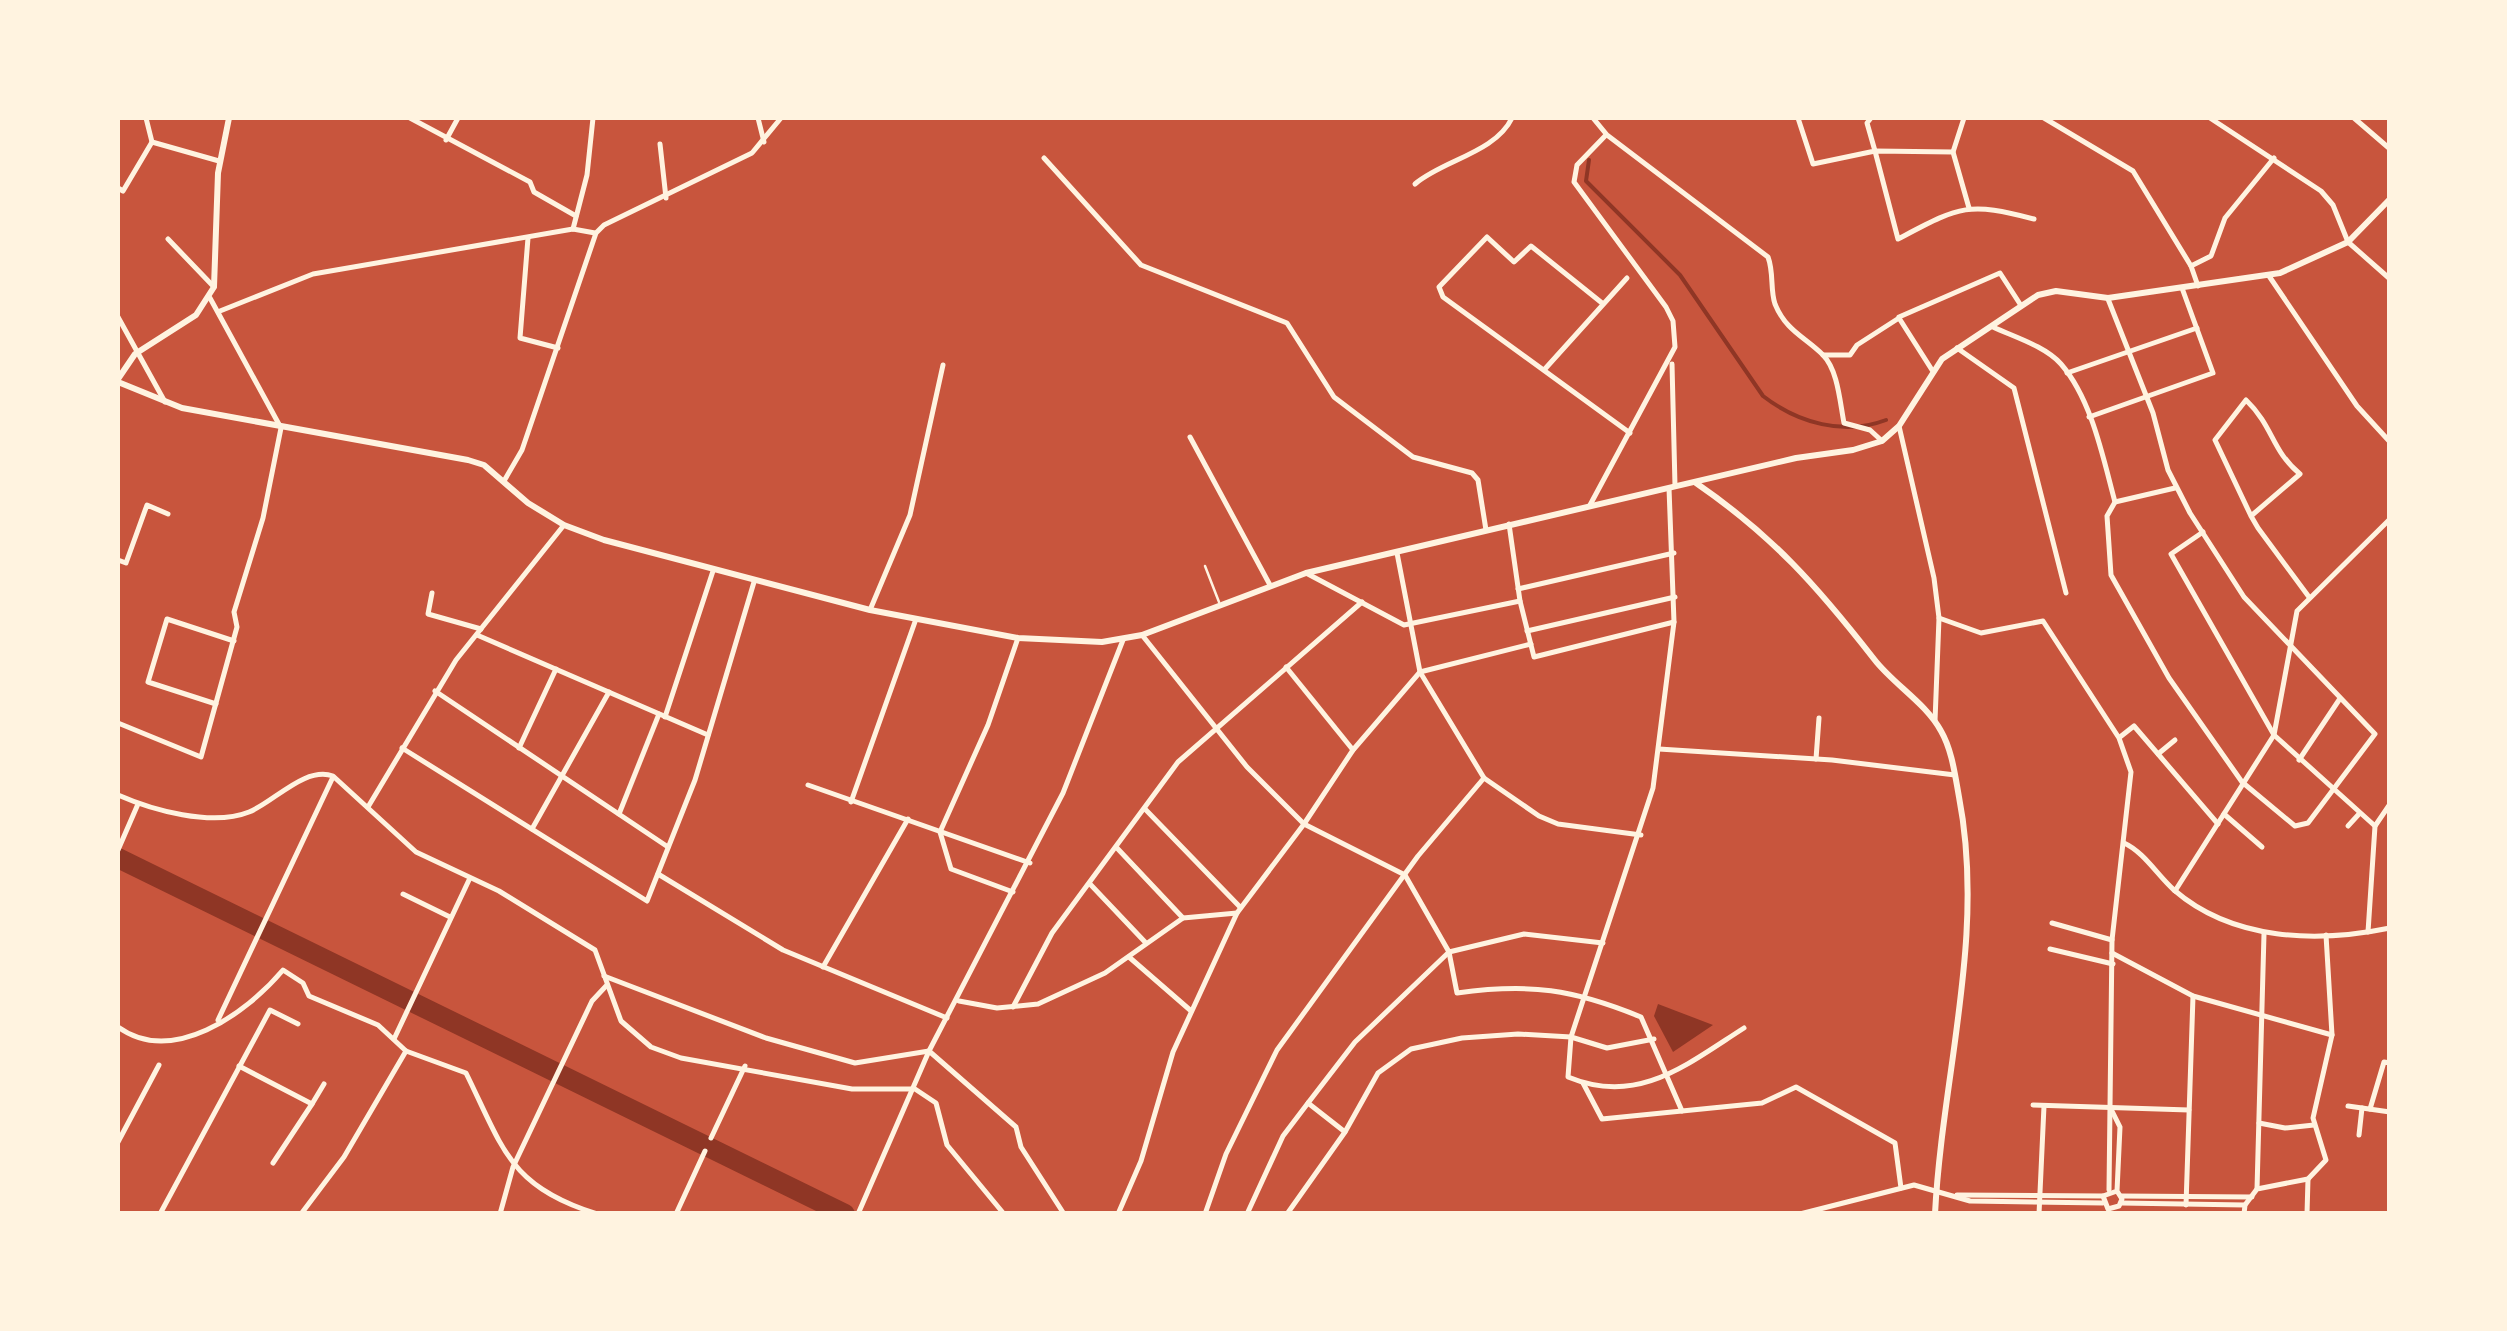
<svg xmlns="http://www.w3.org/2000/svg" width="2507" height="1331" font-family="'Fira Sans',sans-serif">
<rect width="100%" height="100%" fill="#c8553d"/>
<!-- water -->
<polygon fill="#8f3625" points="1658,1004 1713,1025 1673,1052 1654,1016"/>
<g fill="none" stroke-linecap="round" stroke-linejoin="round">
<!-- stream -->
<path stroke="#8f3625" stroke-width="4" d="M1589 160 1586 181 1680 275 1763 396C1798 423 1844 436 1886 420"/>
<!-- river -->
<polyline stroke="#8f3625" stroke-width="20" points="118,858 845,1214"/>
<!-- service -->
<polyline stroke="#fff3e0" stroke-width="2.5" points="1205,566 1219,602"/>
<!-- minor -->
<g stroke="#fff3e0" stroke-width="5">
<polyline points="146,118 152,142 219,161"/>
<polyline points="410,118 530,182 534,192 576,216"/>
<polyline points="758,118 764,142"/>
<path d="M1593 118 1607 135 1768 257C1774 273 1770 289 1775 304 1786 331 1805 337 1823 355 1838 370 1840 403 1844 423L1870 430 1882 441"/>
<polyline points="1798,118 1813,164 1875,151 1867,123 1871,118"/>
<polyline points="2044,118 2133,171 2191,266 2198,286"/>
<polyline points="2210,118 2321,191 2333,205 2348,242 2390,279"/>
<polyline points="2354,118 2390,149"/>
<polyline points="446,140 458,118"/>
<polyline points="660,144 666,198"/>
<polyline points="1953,152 1964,118"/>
<polyline points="1044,158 1141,265 1287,323 1334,397 1413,457 1472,473 1478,480 1486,530"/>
<path d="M1415 184C1443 160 1495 153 1512 118"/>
<polyline points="118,188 123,191 152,142"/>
<path d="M1969 208 1953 152 1875 151 1898 239C1959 207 1966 201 2034 219"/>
<polyline points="573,229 587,175 593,118"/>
<polyline points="528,238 520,338 558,348"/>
<polyline points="168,239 214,287"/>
<polyline points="2191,266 2211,256 2225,218 2274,158"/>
<polyline points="2269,276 2357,406 2390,442"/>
<polyline points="1602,303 1531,246 1514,262 1487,237 1439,287 1443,297 1630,433"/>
<polyline points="220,311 313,274 573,229 595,233"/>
<polyline points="118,317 165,402"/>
<polyline points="1899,317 2000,273 2020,304"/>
<path d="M1993 327C2014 337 2045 346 2061 364 2092 400 2103 458 2115 502L2107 516 2111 575 2169 678 2242 782 2295 826 2308 823 2375 734 2244 597 2190 513 2168 470 2153 413 2108 299"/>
<polyline points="1957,348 2014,388 2066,593"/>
<polyline points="1823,355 1850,355 1857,345 1899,318 1932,370"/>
<polyline points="1672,364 1675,486"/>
<polyline points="1544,370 1627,278"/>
<polyline points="2067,373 2197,328"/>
<polyline points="2089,417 2213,373 2182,288"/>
<polyline points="1899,426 1934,578 1939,618 1935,721"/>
<polyline points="1190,437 1270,585"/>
<polyline points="504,481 522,450 596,233 604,225 752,153 781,118"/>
<path d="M1669 488 1674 622 1653 788 1571 1037 1568 1077C1638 1106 1686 1065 1744 1028"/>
<polyline points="2115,502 2175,488"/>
<polyline points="1590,505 1675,347 1673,321 1666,307 1574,182 1577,165 1606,135"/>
<path d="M2251 516 2300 474C2271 450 2274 427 2246 400L2215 440 2251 516 2258 528 2309 597"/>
<polyline points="1509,524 1520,601 1534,657 1674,622"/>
<polyline points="2203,532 2171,554 2274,735 2375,826"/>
<polyline points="1397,553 1420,672 1484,778 1539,816 1558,824 1641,835"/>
<polyline points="118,560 126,563 147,505 168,514"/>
<polyline points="1306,573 1404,625 1520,601"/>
<polyline points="1518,589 1674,553"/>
<polyline points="432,593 428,614 481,629"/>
<polyline points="870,610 910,515 943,365"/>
<polyline points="1939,618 1981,633 2043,621 2119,738 2131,772 2112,940 2109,1190"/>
<polyline points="1527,631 1675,597"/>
<polyline points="477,635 708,735"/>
<path d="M1142 635 1247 767 1304 824 1405 875 1449 952 1457 993C1530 983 1573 989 1641 1017L1682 1111"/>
<polyline points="1286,667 1353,750"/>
<polyline points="435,691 668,847"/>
<polyline points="216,704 148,682 167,619 234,641"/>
<polyline points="665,717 713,571"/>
<polyline points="118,723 201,757 237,627 234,612 263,518 281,428 210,298"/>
<polyline points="2120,737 2134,726 2218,824"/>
<polyline points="402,748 647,901 695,780 754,582"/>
<polyline points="519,748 556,669"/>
<polyline points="1659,749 1832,760 1955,775"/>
<polyline points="2158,754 2175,740"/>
<polyline points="1816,759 1819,718"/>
<polyline points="2299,760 2339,700"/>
<polyline points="808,785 1030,863"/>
<path d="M118 795C152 810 212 827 249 812 274 802 305 766 333 776L416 852 499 891 595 950 621 1021 651 1047 681 1058 852 1089H915L936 1103 947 1145 1004 1214"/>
<polyline points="851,802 916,619"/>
<polyline points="368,807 456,660 564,525"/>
<polyline points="1145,809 1240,907"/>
<polyline points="619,814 659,714"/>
<polyline points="2224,814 2262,847"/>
<polyline points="2348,826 2359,814"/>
<polyline points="532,829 609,692"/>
<path d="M2124 843C2144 852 2158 876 2174 890 2233 941 2317 943 2390 928"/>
<polyline points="1117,848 1183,918"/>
<polyline points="118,850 138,804"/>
<polyline points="658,874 783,950 947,1018"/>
<polyline points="1090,884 1145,942"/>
<polyline points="2175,891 2274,735 2297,611 2390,519"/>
<polyline points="1013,892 951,869 940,832 988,725 1018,638"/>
<polyline points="403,894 450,917"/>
<polyline points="2052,923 2112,940"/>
<polyline points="2368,932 2375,826 2390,804"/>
<polyline points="2050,949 2113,964"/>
<polyline points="2112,953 2193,996 2332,1035"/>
<polyline points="1129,957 1190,1010"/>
<polyline points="823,967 908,819"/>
<polyline points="604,976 766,1038 855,1063 929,1051 1016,1127 1021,1147 1064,1214"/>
<polyline points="959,1001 997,1008 1038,1004 1105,973 1183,918 1237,913"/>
<polyline points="1013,1007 1052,933 1178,762 1362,602"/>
<polyline points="218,1020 333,777"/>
<path d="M118 1027C172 1066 245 1015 283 970L303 983 309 996 378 1025 406 1051 466 1073C504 1150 509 1186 597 1214"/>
<polyline points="394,1039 469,880"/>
<polyline points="239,1066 312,1104 273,1163"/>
<polyline points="1583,1083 1602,1119 1762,1103 1796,1087 1895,1143 1901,1188"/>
<polyline points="1308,1103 1345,1132"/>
<polyline points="312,1104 324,1084"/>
<polyline points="2033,1105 2189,1110"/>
<polyline points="2348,1106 2390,1112"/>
<polyline points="2370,1109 2384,1062 2390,1063"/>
<polyline points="2112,1111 2120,1127 2117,1191 2122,1199 2119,1206 2108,1209 2103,1196 2117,1191"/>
<polyline points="2259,1123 2285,1128 2314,1125"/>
<polyline points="2359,1135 2362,1108"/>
<polyline points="711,1138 745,1066"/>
<polyline points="118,1142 159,1065"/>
<polyline points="2257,1189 2264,934"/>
<polyline points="1957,1195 2103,1196"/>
<polyline points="2121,1196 2252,1197"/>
<polyline points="2121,1203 2245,1205"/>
<polyline points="2186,1205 2193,996"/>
<polyline points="160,1214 270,1010 298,1024"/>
<polyline points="301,1214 344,1157 406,1051"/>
<polyline points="500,1214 513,1167 592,1001 606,986"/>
<polyline points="676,1214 705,1151"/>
<polyline points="858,1214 929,1051 1063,793 1123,640"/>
<polyline points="1118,1214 1141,1161 1173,1052 1237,913 1304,824 1353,750 1420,672 1531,644"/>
<polyline points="1205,1214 1226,1154 1277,1050 1418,856 1484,778"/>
<polyline points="1247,1214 1283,1136 1308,1103 1355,1042 1449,952 1524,934 1603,943"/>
<polyline points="1287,1214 1345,1132 1378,1073 1411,1049 1462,1038 1518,1034 1571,1037 1607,1048 1654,1039"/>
<polyline points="1800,1214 1914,1185 1970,1201 2103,1203"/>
<polyline points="2039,1214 2044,1106"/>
<polyline points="2244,1214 2245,1205 2257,1189 2308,1179 2326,1160 2313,1118 2332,1035 2326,935"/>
<polyline points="2307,1214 2308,1179"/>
</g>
<!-- tertiary -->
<g stroke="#fff3e0" stroke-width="6">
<polyline points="118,379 135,354 196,315 214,287 218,173 229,118"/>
<polyline points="118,382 182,408 468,460 484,465 528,503 564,525 604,540 870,610 1018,638 1102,642 1142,635 1306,573 1796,458 1853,450 1882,441 1899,426 1942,359 2038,295 2056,291 2108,298 2280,273 2348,242 2390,199"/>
<path d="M1696 483C1773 536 1817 586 1874 659 1893 684 1926 703 1941 731 1952 750 1955 775 1959 797 1986 936 1942 1075 1935 1214"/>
</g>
</g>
<!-- border -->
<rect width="2507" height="1331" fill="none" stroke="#fff3e0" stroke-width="240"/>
</svg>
